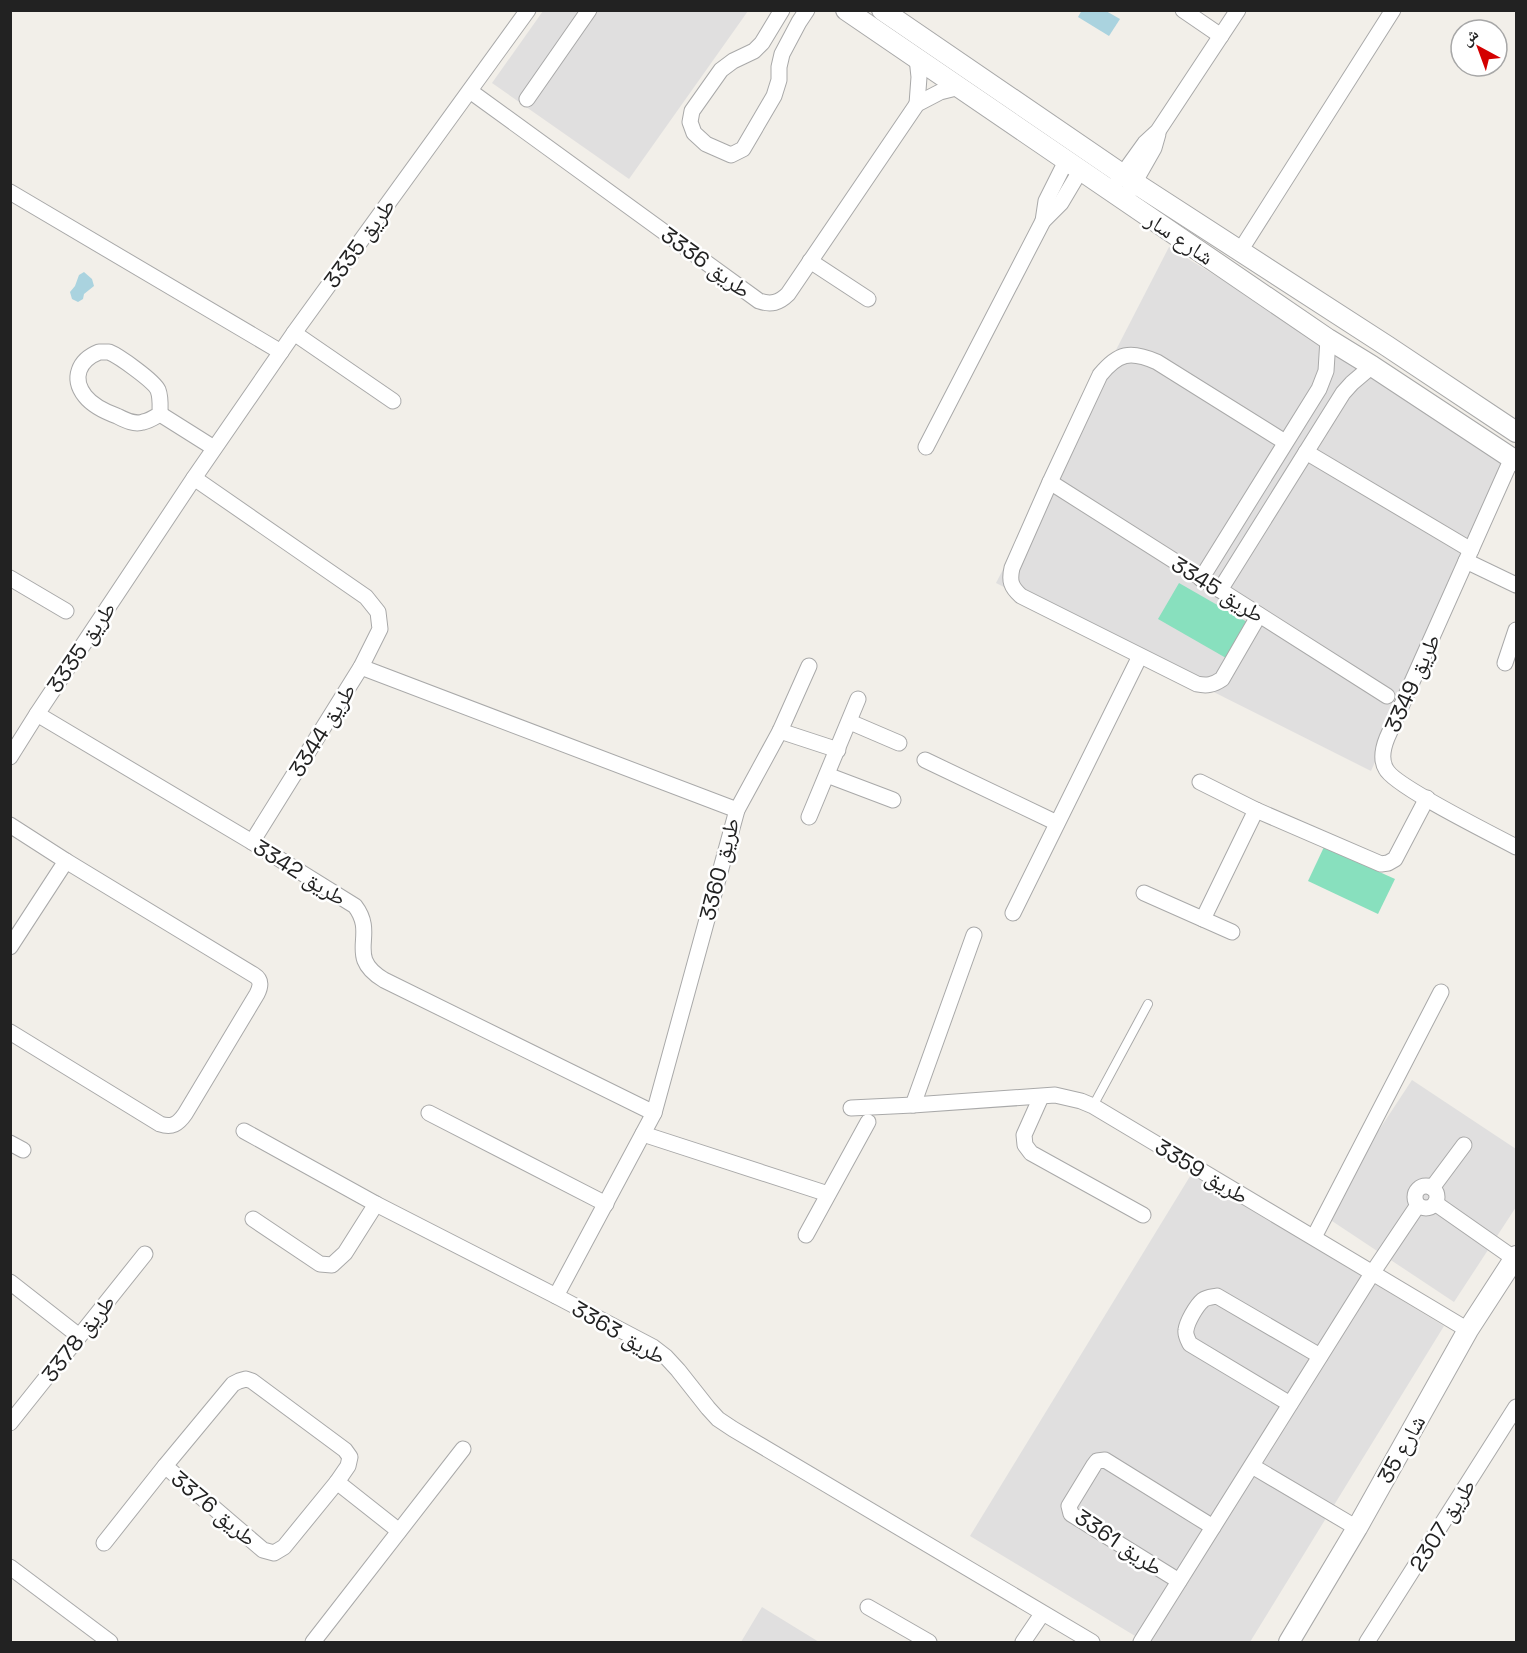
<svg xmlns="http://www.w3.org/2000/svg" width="1527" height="1653" font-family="'Space Grotesk','Noto Naskh Arabic',sans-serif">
<rect width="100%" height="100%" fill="#f2efe9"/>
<!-- residential -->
<g fill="#e0dfdf">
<polygon points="543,11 748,11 629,179 492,83"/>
<polygon points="1169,247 1508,456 1371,771 996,583"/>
<polygon points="1412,1080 1516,1149 1516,1207 1454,1302 1323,1215"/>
<polygon points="1192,1173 1444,1326 1250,1642 1145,1642 970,1536"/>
<polygon points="762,1607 819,1642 741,1642"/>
</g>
<!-- pitch -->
<g fill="#88e0be">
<polygon points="1179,583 1247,622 1226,658 1158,619"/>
<polygon points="1324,847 1395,879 1378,914 1308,881"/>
</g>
<!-- water -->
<g fill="#aad3df">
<polygon points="1082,10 1106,11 1120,19 1109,36 1078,17"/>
<polygon points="84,272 92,279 94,286 84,294 83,299 78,302 72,299 70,292 75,286 79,275"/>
</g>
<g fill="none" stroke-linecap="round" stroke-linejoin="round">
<!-- service casing -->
<g stroke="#a9a9a9" stroke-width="10">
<polyline id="service" points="1093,1106 1148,1004"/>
</g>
<!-- minor casing -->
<g stroke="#a9a9a9" stroke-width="17">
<g id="minor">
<polyline points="782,10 762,43 754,51 733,61 721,70 692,111 690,122 694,133 706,144 731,155 743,149 774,96 779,80 779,67 782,54 799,22 807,10"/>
<polyline points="1183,10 1221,36"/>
<polyline points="917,58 919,77 917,104"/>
<path d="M470 91 759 301C771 305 779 303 788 294L917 104 940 92 960 87"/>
<polyline points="527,99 589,10"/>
<polyline points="1117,182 1145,143 1158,131 1238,10"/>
<polyline points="10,192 281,352"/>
<polyline points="1129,192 1154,148 1158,134"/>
<polyline points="1043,221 1046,201 1066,161"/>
<polyline points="1240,251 1393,10"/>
<polyline points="810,261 868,299"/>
<polyline points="294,333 393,401"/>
<path d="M99 352C102 352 106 352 109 352 119 356 154 381 158 390 161 398 160 406 160 414 155 417 149 421 143 422 134 425 125 420 117 416 106 412 92 405 85 396 71 378 79 360 99 352Z"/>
<polyline points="160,414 214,448"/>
<polyline points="926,447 1043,221 1061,203 1080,171"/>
<polyline points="1306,452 1471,550"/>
<path d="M1512 458 1387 738C1383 748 1380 759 1386 769 1394 786 1494 835 1516 847"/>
<polyline points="194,478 366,597 378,612 380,629 361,667 252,842"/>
<polyline points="1050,482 1387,696"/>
<polyline points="1466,561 1516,585"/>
<polyline points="10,578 66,611"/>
<polyline points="1201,579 1319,389 1326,371 1328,339"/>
<polyline points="1220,590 1343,393 1352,383 1372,366"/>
<path d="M1259 615 1222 679C1213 685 1207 686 1197 684L1021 596C1011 587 1009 581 1012 568L1050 482 1100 375C1118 353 1130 350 1157 362L1285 442"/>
<polyline points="1505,663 1516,630"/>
<polyline points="361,667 737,810"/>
<path d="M37 714 252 842 355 906C378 936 344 956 384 980L654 1113"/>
<polyline points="850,722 899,743"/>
<polyline points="780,731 838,750"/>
<polyline points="10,757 37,714 194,478 294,333 528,10"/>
<polyline points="925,760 1057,823"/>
<polyline points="827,775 893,800"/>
<polyline points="1200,782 1256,810 1381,864 1388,863 1395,859 1427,798"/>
<polyline points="809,817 858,699"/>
<polyline points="10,825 66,861"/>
<polyline points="1144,893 1232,932"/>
<polyline points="1013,913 1140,656"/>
<polyline points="1203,919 1256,810"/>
<path d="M10 947 66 861 254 975C262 980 261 986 257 994L185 1114C178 1124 172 1128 160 1124L10 1032"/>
<polyline points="1041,1097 1024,1135 1025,1145 1031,1153 1143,1215"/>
<polyline points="913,1105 974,935"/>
<polyline points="851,1108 913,1105 1055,1095 1081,1101 1093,1106 1468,1330"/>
<polyline points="429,1113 606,1204"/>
<polyline points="244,1131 376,1204 556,1296 653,1347 666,1357 678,1370 708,1408 718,1419 733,1429 1092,1642"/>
<polyline points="643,1134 828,1194"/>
<polyline points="10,1143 23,1150"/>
<circle cx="1426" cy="1197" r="11"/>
<polyline points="1432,1188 1464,1145"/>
<polyline points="1435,1203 1515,1259"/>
<polyline points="253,1219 320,1264 332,1265 345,1253 376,1204"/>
<polyline points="806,1235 868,1122"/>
<polyline points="1314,1237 1441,992"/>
<polyline points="10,1282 79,1336"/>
<polyline points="556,1296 654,1113 737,810 780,731 809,666"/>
<polygon points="246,1379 252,1381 345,1450 350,1457 348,1466 337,1482 284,1547 274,1553 263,1550 165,1466 233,1384 239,1381"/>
<path d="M1290 1404 1190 1344C1188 1340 1185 1335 1186 1330 1187 1322 1196 1306 1203 1300 1207 1297 1212 1297 1217 1296L1320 1356"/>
<polyline points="10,1423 145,1254"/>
<polyline points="1252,1466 1357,1528"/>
<polyline points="337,1482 399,1531"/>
<polyline points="104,1543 165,1466"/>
<polyline points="10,1567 110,1642"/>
<polyline points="1179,1581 1071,1514 1069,1506 1094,1465 1097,1461 1105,1460 1213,1527"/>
<polyline points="868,1607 929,1642"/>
<polyline points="313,1642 463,1449"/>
<polyline points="1023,1642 1042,1614"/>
<polyline points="1141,1642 1373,1272 1418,1205"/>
<polyline points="1367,1642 1516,1407"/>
</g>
</g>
<!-- tertiary casing -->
<g stroke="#a9a9a9" stroke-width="22">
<g id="tertiary">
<polyline points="846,10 1328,339 1372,366 1516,461"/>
<polyline points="882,10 1135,183 1387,346 1516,432"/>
<polyline points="1289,1642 1357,1528 1468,1330 1516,1256"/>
</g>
</g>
<!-- service -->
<use href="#service" stroke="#fff" stroke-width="8"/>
<!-- minor -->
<use href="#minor" stroke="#fff" stroke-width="15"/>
<!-- tertiary -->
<use href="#tertiary" stroke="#fff" stroke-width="20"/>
</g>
<g text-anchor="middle" stroke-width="5" stroke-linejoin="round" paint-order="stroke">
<!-- street labels -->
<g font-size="22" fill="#222" stroke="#fff">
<text transform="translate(1180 238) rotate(34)" y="8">شارع سار</text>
<text transform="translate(359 243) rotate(-54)" y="8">طريق 3335</text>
<text transform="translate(706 262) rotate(36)" y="8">طريق 3336</text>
<text transform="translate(1218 589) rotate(32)" y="8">طريق 3345</text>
<text transform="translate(81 647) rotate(-56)" y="8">طريق 3335</text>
<text transform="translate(1412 683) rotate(-66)" y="8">طريق 3349</text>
<text transform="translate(322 730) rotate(-58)" y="8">طريق 3344</text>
<text transform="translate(719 869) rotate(-76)" y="8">طريق 3360</text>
<text transform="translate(300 872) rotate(32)" y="8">طريق 3342</text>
<text transform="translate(1202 1171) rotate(31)" y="8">طريق 3359</text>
<text transform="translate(619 1332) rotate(30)" y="8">طريق 3363</text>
<text transform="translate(78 1338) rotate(-52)" y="8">طريق 3378</text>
<text transform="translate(1401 1449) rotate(-61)" y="8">شارع 35</text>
<text transform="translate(214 1508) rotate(40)" y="8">طريق 3376</text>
<text transform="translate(1442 1525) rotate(-58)" y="8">طريق 2307</text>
<text transform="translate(1119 1542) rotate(34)" y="8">طريق 3361</text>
</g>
</g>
<!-- border -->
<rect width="1527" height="1653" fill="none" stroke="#222222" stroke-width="24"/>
<!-- north arrow -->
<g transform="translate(1479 48) rotate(319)"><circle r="28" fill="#ffffff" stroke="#a7a7a7" stroke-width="1.5"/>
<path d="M0-4.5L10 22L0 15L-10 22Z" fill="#d40000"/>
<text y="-9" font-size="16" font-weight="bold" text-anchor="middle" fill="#222222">ش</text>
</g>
</svg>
